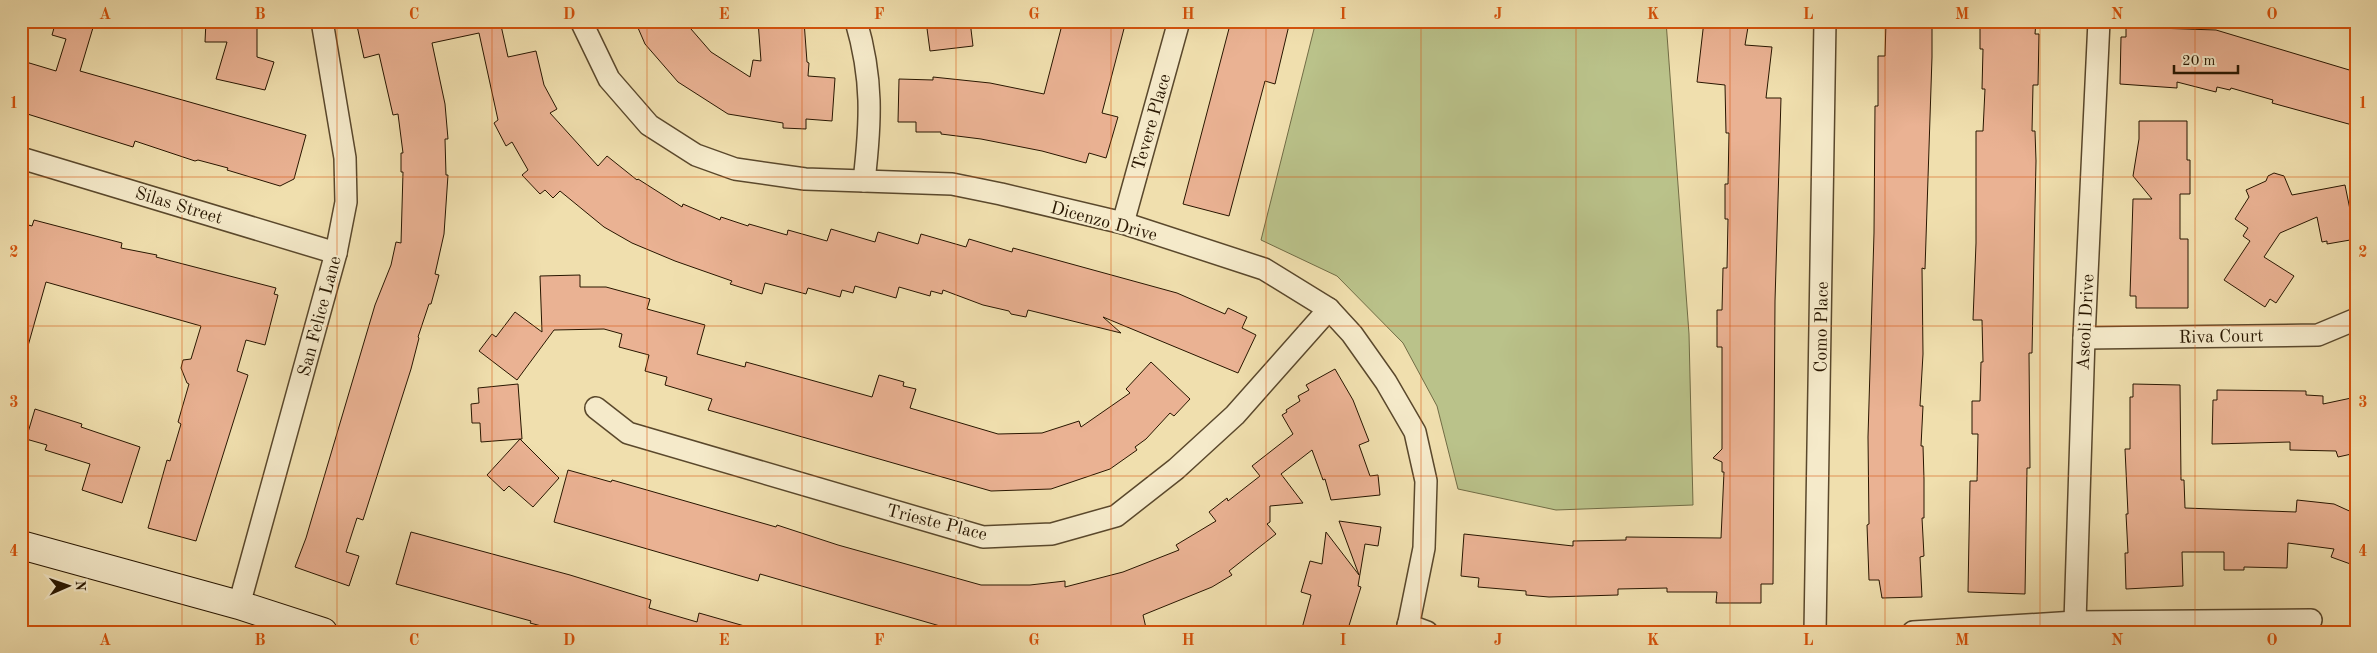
<svg xmlns="http://www.w3.org/2000/svg" width="2377" height="653" font-family="'Old Standard TT',serif">
<rect width="100%" height="100%" fill="#f0dfae"/>
<filter id="stains"><feTurbulence type="fractalNoise" baseFrequency=".004" numOctaves="4"/><feColorMatrix values="0 0 0 0 .2 0 0 0 0 .09 0 0 0 0 .02 0 0 0 .5 -.17"/></filter>
<radialGradient id="worn" r=".72"><stop offset=".6" stop-color="#630" stop-opacity="0"/><stop offset="1" stop-color="#630" stop-opacity=".3"/></radialGradient>
<!-- green -->
<polygon fill="#bac28a" stroke="#716c45" points="1316,21 1666,21 1689,334 1693,505 1556,510 1458,489 1437,406 1403,343 1337,276 1261,240"/>
<!-- building -->
<g fill="#eab293" stroke="#281600">
<polygon points="56,21 95,21 80,71 306,135 294,179 280,186 227,170 228,168 198,160 195,161 135,141 133,147 21,112 21,77 26,62 56,71 66,39 52,35"/>
<polygon points="206,21 257,21 257,57 274,62 265,90 216,79 227,42 205,42"/>
<polygon points="356,21 500,21 508,57 536,51 544,85 557,109 550,113 598,166 607,156 637,180 638,179 682,207 683,204 720,220 721,217 748,226 749,224 787,235 788,230 827,241 831,229 875,242 878,232 918,244 921,234 966,247 969,239 1012,252 1013,248 1177,293 1225,314 1228,308 1247,317 1242,328 1256,335 1238,373 1103,317 1121,333 1028,310 1026,317 1011,314 1009,311 983,305 943,290 942,294 931,291 930,296 899,287 896,298 855,286 853,293 842,290 840,297 808,288 806,294 765,283 762,294 730,284 732,281 675,261 632,243 604,227 560,191 553,198 545,190 540,194 522,175 528,170 512,142 506,146 494,123 498,120 479,33 432,43 445,104 448,139 445,139 446,175 448,175 444,234 435,274 439,275 431,304 429,304 418,337 419,338 411,369 363,520 357,518 346,552 359,556 349,586 295,567 306,538 375,305 391,265 396,242 401,243 403,172 401,172 401,153 403,153 398,114 393,115 379,54 364,58"/>
<polygon points="635,21 684,21 711,52 750,77 753,60 761,61 758,21 804,21 807,62 809,63 808,76 835,78 832,121 806,119 806,129 783,128 783,123 728,114 678,82 645,44"/>
<polygon points="926,21 970,21 973,46 930,51"/>
<polygon points="1063,21 1126,21 1102,113 1118,117 1106,158 1089,153 1086,163 1042,151 981,139 941,134 941,132 916,132 916,122 898,122 899,79 933,80 933,77 990,83 1044,94"/>
<polygon points="1231,21 1290,21 1275,84 1265,81 1229,216 1183,204"/>
<polygon points="1704,21 1749,21 1745,45 1772,47 1766,98 1781,98 1775,301 1773,584 1761,584 1761,603 1716,603 1717,592 1667,592 1667,588 1618,589 1618,595 1549,597 1526,595 1526,591 1478,587 1479,578 1461,576 1464,534 1573,546 1573,541 1626,540 1626,537 1721,538 1724,472 1722,472 1722,462 1713,458 1722,449 1722,347 1717,347 1717,310 1722,310 1723,268 1727,268 1728,219 1725,219 1725,184 1728,184 1729,133 1726,133 1725,85 1697,82"/>
<polygon points="1886,21 1932,21 1932,57 1925,269 1922,268 1923,354 1920,406 1923,406 1921,446 1923,446 1924,479 1924,518 1922,518 1924,556 1920,557 1922,597 1882,598 1879,580 1869,580 1867,525 1869,524 1868,437 1874,233 1875,106 1878,106 1878,56 1885,56"/>
<polygon points="1980,21 2036,21 2035,34 2039,34 2038,85 2033,85 2032,131 2035,131 2036,161 2034,253 2032,353 2029,353 2030,468 2027,468 2025,594 1968,592 1970,481 1977,481 1978,434 1972,434 1972,401 1980,401 1981,362 1983,362 1982,320 1973,320 1976,243 1976,131 1983,131 1985,89 1982,89 1983,49 1980,49"/>
<polygon points="2126,27 2216,30 2356,72 2356,126 2272,103 2273,100 2231,88 2230,90 2217,87 2216,92 2177,82 2177,88 2120,84 2121,37 2126,37"/>
<polygon points="2139,121 2187,121 2187,160 2190,160 2190,194 2180,194 2180,239 2188,239 2188,308 2136,308 2136,296 2130,296 2133,199 2152,199 2133,176 2139,139"/>
<polygon points="2274,173 2284,176 2292,195 2345,185 2356,239 2327,244 2327,241 2322,242 2317,217 2280,233 2264,257 2294,276 2276,303 2270,299 2265,307 2224,280 2250,241 2243,236 2248,228 2235,219 2249,197 2246,190 2266,181 2268,176"/>
<polygon points="34,220 122,243 121,248 157,255 156,257 276,288 274,294 278,295 265,345 246,340 237,371 248,375 196,541 148,528 167,460 170,461 181,424 178,422 189,384 187,383 181,368 183,360 191,359 201,326 46,282 26,353 21,352 21,223 32,226"/>
<polygon points="580,275 580,287 606,287 650,299 647,309 705,325 697,354 745,367 746,362 872,397 879,375 904,382 903,386 916,389 910,408 998,434 1042,433 1079,421 1081,427 1130,393 1126,389 1151,362 1190,399 1174,416 1170,413 1146,439 1135,447 1137,450 1110,469 1051,489 991,491 708,410 712,399 665,385 667,377 645,371 649,355 619,347 622,334 604,329 554,330 517,380 479,351 492,334 496,337 515,312 542,332 540,276"/>
<polygon points="1335,369 1353,400 1369,441 1359,445 1370,476 1378,475 1380,495 1331,500 1325,479 1323,480 1312,450 1281,474 1303,503 1270,506 1270,522 1267,524 1276,534 1229,571 1232,575 1212,587 1143,615 1146,628 1132,632 945,632 946,628 940,626 760,574 758,581 554,522 568,470 611,482 612,480 776,527 777,525 838,545 981,585 1030,585 1065,581 1065,587 1123,572 1179,550 1176,545 1216,521 1209,512 1227,498 1228,501 1260,476 1252,466 1293,434 1282,415 1287,412 1286,410 1300,401 1298,396 1309,390 1306,385"/>
<polygon points="518,384 522,439 520,439 559,478 533,507 509,486 504,491 487,475 520,439 481,442 480,423 472,423 471,404 479,403 478,388"/>
<polygon points="2133,384 2180,385 2181,480 2184,480 2185,508 2296,512 2297,500 2334,504 2356,514 2356,566 2331,557 2334,549 2288,543 2287,568 2244,567 2244,570 2224,570 2224,552 2182,552 2183,586 2126,589 2125,553 2128,553 2126,514 2128,514 2125,449 2130,449 2130,397 2133,397"/>
<polygon points="2217,390 2306,391 2306,395 2323,396 2323,404 2356,397 2356,453 2338,457 2336,451 2290,450 2290,442 2212,444 2213,400 2217,400"/>
<polygon points="35,409 82,424 81,427 140,447 122,503 82,490 90,464 45,450 47,445 26,439"/>
<polygon points="1339,521 1381,527 1378,546 1365,544 1358,586 1361,587 1347,632 1301,632 1311,595 1301,592 1310,561 1322,564 1326,532 1359,575"/>
<polygon points="411,532 570,575 651,600 649,608 697,622 699,613 748,627 747,632 572,632 554,626 553,629 530,623 531,621 396,584"/>
</g>
<g fill="none" stroke-linecap="round" stroke-linejoin="round">
<!-- minor casing -->
<g stroke="#5a482c" stroke-width="24">
<g id="minor">
<polyline points="581,21 609,79 649,125 696,155 735,169 805,179 952,184 1001,194 1123,223 1264,269 1329,309 1352,334 1386,382 1415,432 1426,481 1424,548 1407,632"/>
<path d="M856 21C873 79 871 121 864 181"/>
<polyline points="21,158 336,253"/>
<polyline points="1123,223 1179,21"/>
<polyline points="2084,338 2318,335 2354,320"/>
<polyline points="596,408 628,433 983,537 1052,534 1116,516 1176,469 1235,415 1329,309"/>
<polyline points="239,605 336,253 346,202 345,158 322,21"/>
<polyline points="2075,622 2084,338 2099,21"/>
<polyline points="1408,625 1427,632"/>
<polyline points="1815,632 1825,21"/>
<polyline points="1913,632 2075,622 2311,620"/>
</g>
</g>
<!-- secondary casing -->
<g stroke="#281600" stroke-width="30">
<polyline id="secondary" points="21,545 239,605 323,632"/>
</g>
<!-- minor -->
<use href="#minor" stroke="#f5eaca" stroke-width="21"/>
<!-- secondary -->
<use href="#secondary" stroke="#f5eaca" stroke-width="28"/>
</g>
<!-- grid -->
<path fill="none" stroke="#d5520b" stroke-width="1" stroke-opacity="0.55" d="M182 21V632M337 21V632M492 21V632M647 21V632M802 21V632M956 21V632M1111 21V632M1266 21V632M1421 21V632M1576 21V632M1730 21V632M1885 21V632M2040 21V632M2195 21V632M21 177H2356M21 326H2356M21 476H2356"/>
<g text-anchor="middle" stroke-width="4.5" stroke-linejoin="round" paint-order="stroke">
<!-- street labels -->
<g font-size="18" fill="#281600" stroke="#f5eaca">
<text transform="translate(1151 122) rotate(-74)" y="6">Tevere Place</text>
<text transform="translate(179 205) rotate(17)" y="6">Silas Street</text>
<text transform="translate(1104 221) rotate(15)" y="6">Dicenzo Drive</text>
<text transform="translate(319 316) rotate(-75)" y="6">San Felice Lane</text>
<text transform="translate(2085 322) rotate(-87)" y="6">Ascoli Drive</text>
<text transform="translate(1821 327) rotate(-89)" y="6">Como Place</text>
<text transform="translate(2221 336) rotate(-1)" y="6">Riva Court</text>
<text transform="translate(937 522) rotate(14)" y="6">Trieste Place</text>
</g>
</g>
<!-- margin -->
<rect width="2377" height="653" fill="none" stroke="#f0dfae" stroke-width="55"/>
<!-- north arrow -->
<g transform="translate(68 586) rotate(88)" stroke="#f5eaca" stroke-width="4" paint-order="stroke">
<path d="M0-4L9 19L0 12L-9 19Z" fill="#281600"/>
<text y="-8" font-size="14" font-weight="bold" text-anchor="middle" fill="#281600">N</text>
</g>
<!-- scale -->
<path d="M2174 65v8h64v-8" fill="none" stroke="#281600" stroke-width="2.5"/>
<text x="2182" y="65" font-size="15" fill="#281600" stroke="#f5eaca" stroke-width="4" paint-order="stroke">20 m</text>
<rect x="28" y="28" width="2322" height="598" fill="none" stroke="#d5520b" stroke-width="2"/>
<g font-size="16" text-anchor="middle" font-weight="bold" fill="#d5520b">
<text x="105" y="19">A</text>
<text x="260" y="19">B</text>
<text x="414" y="19">C</text>
<text x="569" y="19">D</text>
<text x="724" y="19">E</text>
<text x="879" y="19">F</text>
<text x="1034" y="19">G</text>
<text x="1188" y="19">H</text>
<text x="1343" y="19">I</text>
<text x="1498" y="19">J</text>
<text x="1653" y="19">K</text>
<text x="1808" y="19">L</text>
<text x="1962" y="19">M</text>
<text x="2117" y="19">N</text>
<text x="2272" y="19">O</text>
<text x="14" y="108">1</text>
<text x="2363" y="108">1</text>
<text x="14" y="257">2</text>
<text x="2363" y="257">2</text>
<text x="14" y="407">3</text>
<text x="2363" y="407">3</text>
<text x="14" y="556">4</text>
<text x="2363" y="556">4</text>
<text x="105" y="645">A</text>
<text x="260" y="645">B</text>
<text x="414" y="645">C</text>
<text x="569" y="645">D</text>
<text x="724" y="645">E</text>
<text x="879" y="645">F</text>
<text x="1034" y="645">G</text>
<text x="1188" y="645">H</text>
<text x="1343" y="645">I</text>
<text x="1498" y="645">J</text>
<text x="1653" y="645">K</text>
<text x="1808" y="645">L</text>
<text x="1962" y="645">M</text>
<text x="2117" y="645">N</text>
<text x="2272" y="645">O</text>
</g>
<rect width="100%" height="100%" filter="url(#stains)"/>
<rect width="100%" height="100%" fill="url(#worn)"/>
</svg>
